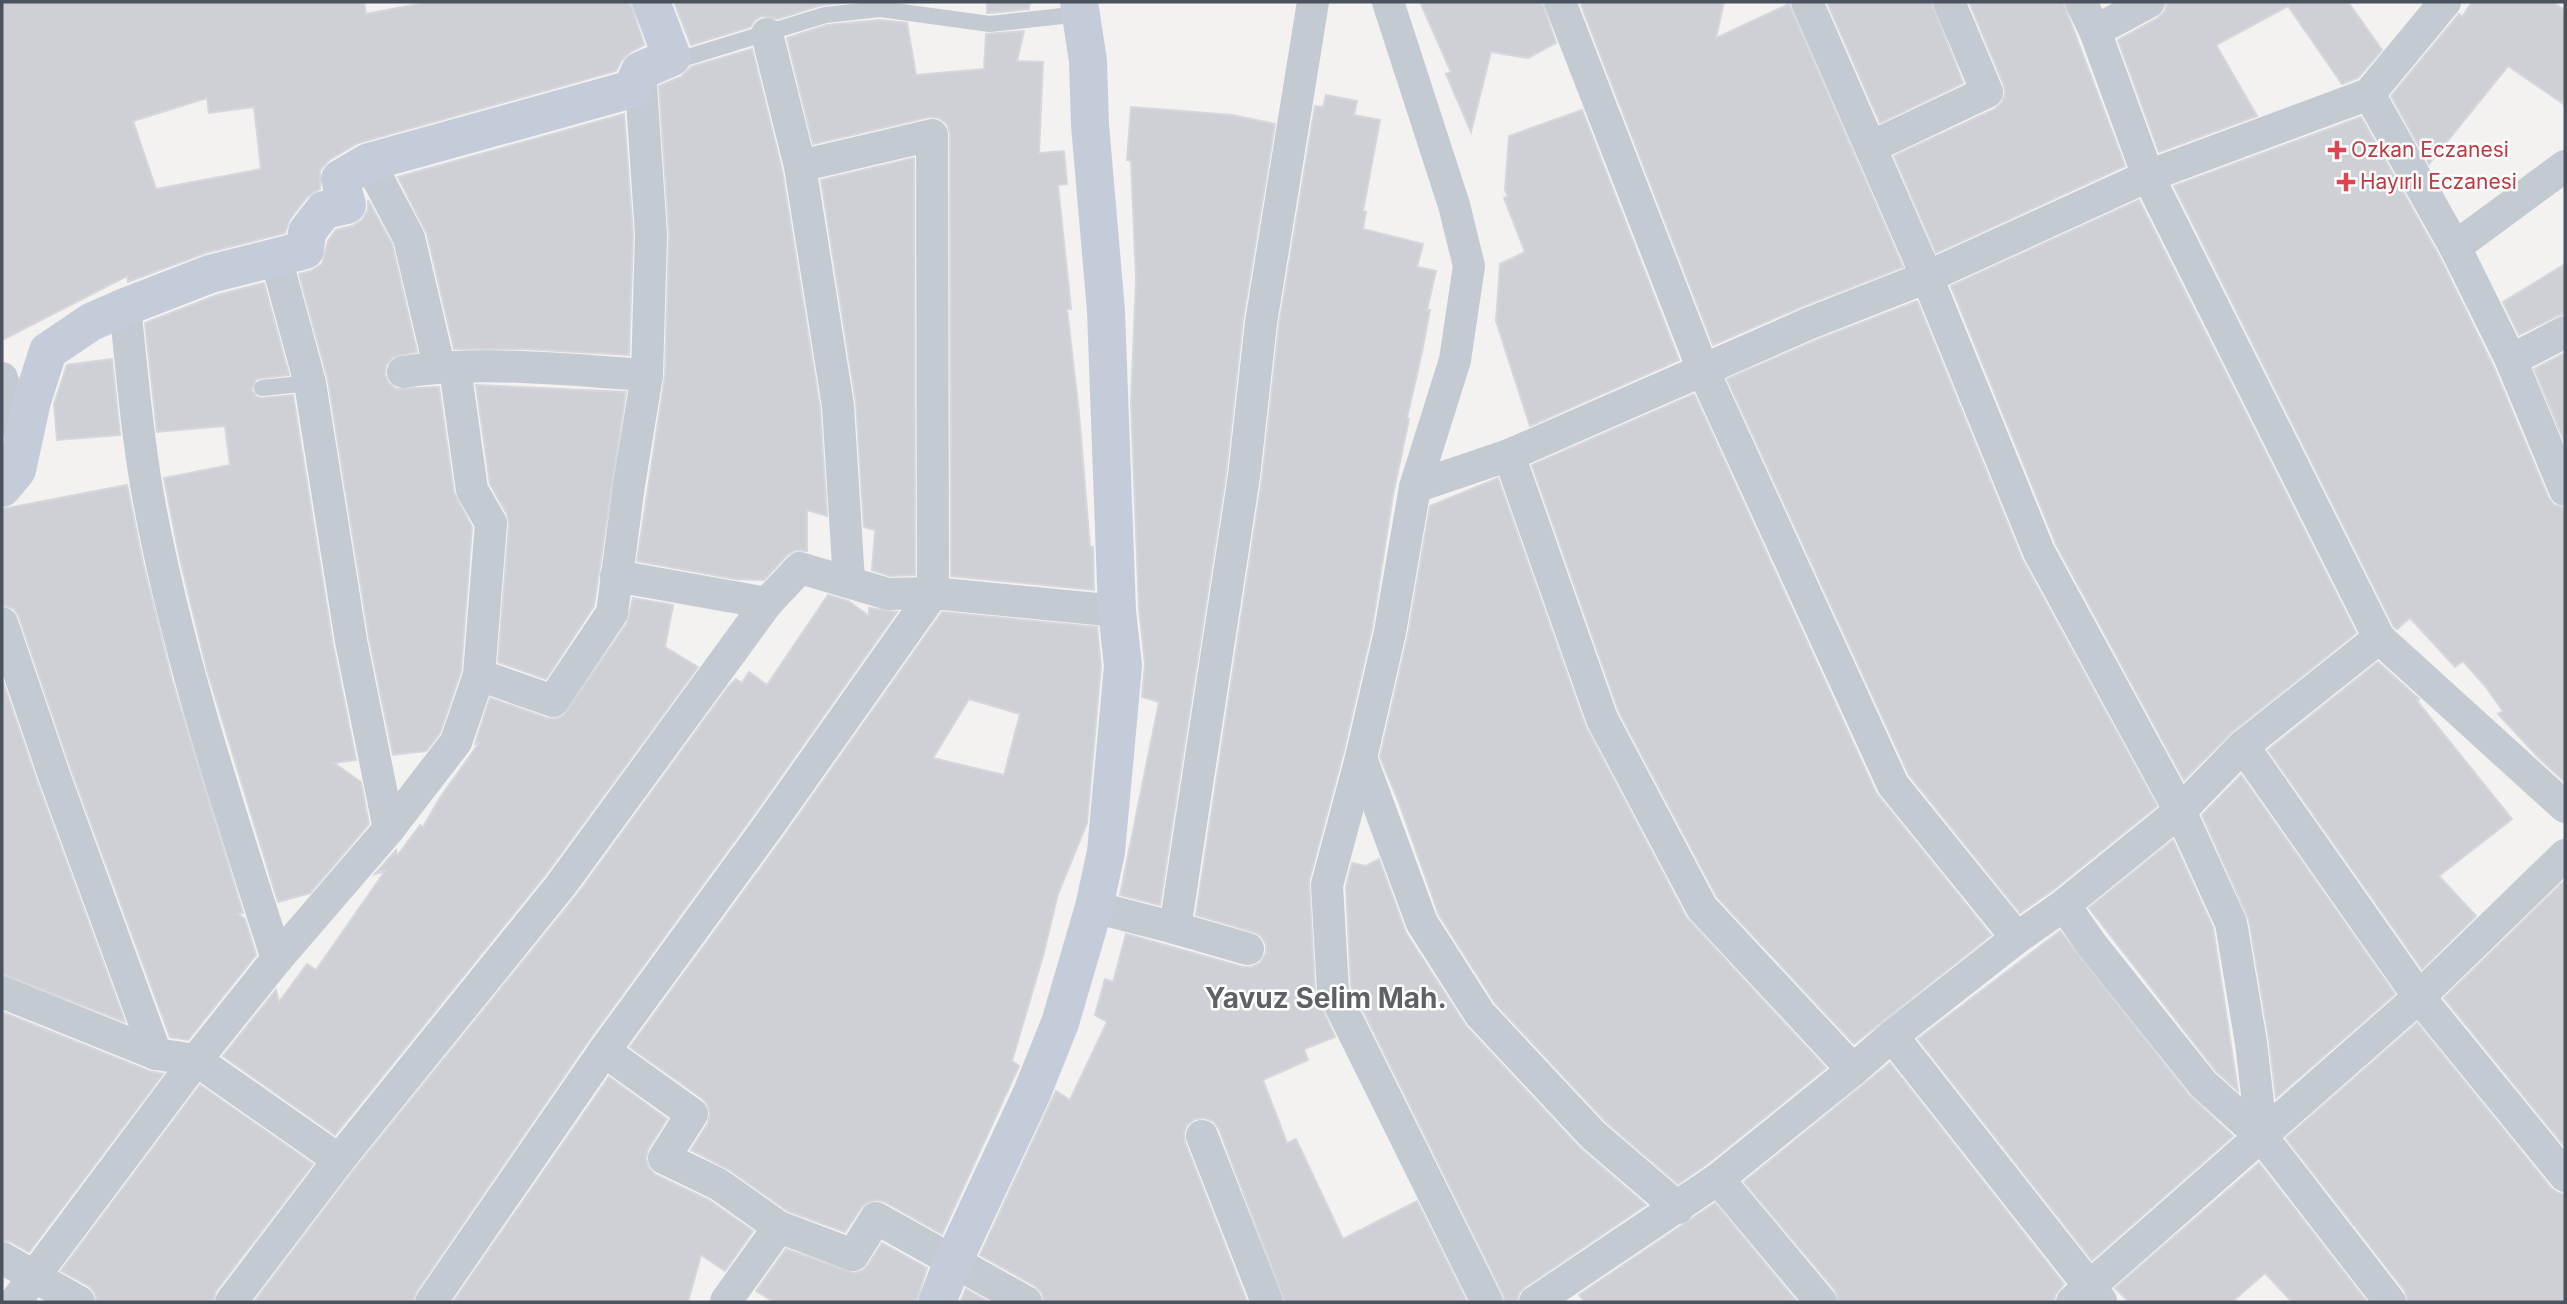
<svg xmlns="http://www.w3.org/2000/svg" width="2567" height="1304" font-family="Inter,sans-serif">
<rect width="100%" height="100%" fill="#f3f2f1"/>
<!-- building -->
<g fill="#ced0d5" stroke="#d6d7dc" stroke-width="2" fill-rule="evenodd">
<path d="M2 2H364L366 14 428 2H630L644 45 630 52 621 61 616 71 358 143 329 160 320 170V189L307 197 290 219 285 233 205 253 128 282 127 276 2 340ZM207 98 209 113 254 107 261 169 156 189 133 121Z"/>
<polygon points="674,2 850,2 822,5 777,19 762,16 755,20 750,27 691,45"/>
<polygon points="987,2 1030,2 1029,9 990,13 987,13"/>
<polygon points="1420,2 1542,2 1556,43 1528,58 1491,52 1471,132 1446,74 1451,72"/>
<polygon points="1580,2 1724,2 1716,38 1789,4 1903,267 1803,306 1713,345"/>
<polygon points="1827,2 1931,2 1963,83 1880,123"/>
<polygon points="1969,2 2063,2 2125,166 1936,253 1894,156 1995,109 2002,102 2005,93 2004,85"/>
<polygon points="2167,2 2348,2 2382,50 2358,78 2342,84 2288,6 2216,45 2257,116 2159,152 2118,40 2158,18 2165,11"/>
<polygon points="2472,2 2552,2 2565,10 2565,105 2508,66 2429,164 2391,96 2459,14 2462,17"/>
<polygon points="880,20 907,23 916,75 984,69 986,34 1024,31 1017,61 1043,62 1039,153 1064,151 1067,184 1058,185 1071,309 1067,309 1079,413 1090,547 1093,547 1094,590 951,576 950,134 947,124 939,118 929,117 813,144 787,38 827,25"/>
<polygon points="752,49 782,170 820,408 827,516 807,510 807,551 796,550 787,555 764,580 735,579 637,561 665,376 669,234 659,86 681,77 691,67"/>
<polygon points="1326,95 1357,101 1354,115 1380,120 1363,211 1366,212 1363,229 1423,244 1417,267 1436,271 1427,310 1430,310 1422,352 1407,418 1409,419 1393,495 1372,628 1343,754 1309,881 1315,992 1335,1037 1304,1049 1308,1060 1263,1080 1287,1143 1296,1139 1343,1239 1417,1201 1467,1302 1285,1302 1219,1129 1213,1121 1204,1118 1195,1119 1187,1125 1184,1133 1185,1142 1247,1302 1044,1302 1042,1293 1035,1286 980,1255 1056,1091 1070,1100 1107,1022 1095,1015 1105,979 1113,982 1126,934 1243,967 1252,967 1260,963 1266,953 1266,944 1261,936 1254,932 1196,915 1262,479 1279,325 1315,106 1323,107"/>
<polygon points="1131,107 1232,115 1275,124 1243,320 1226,474 1160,905 1120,895 1159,702 1142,697 1145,664 1139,609 1131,403 1136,279 1131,161 1127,160"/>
<polygon points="1582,110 1679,360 1530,426 1496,321 1500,264 1525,252 1504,198 1508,196 1505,190 1509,136"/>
<polygon points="624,114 633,234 629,355 525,349 454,349 427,234 398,177"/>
<polygon points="2361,117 2439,256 2494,368 2548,497 2554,505 2565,508 2565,782 2540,759 2498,714 2503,711 2485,686 2463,661 2455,667 2410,618 2397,629 2394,627 2174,186"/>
<polygon points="914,158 915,575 890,576 872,570 875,530 864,527 856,403 821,180"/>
<polygon points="368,200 392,244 417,352 393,357 386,365 385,375 389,383 396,389 439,387 454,493 472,527 461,671 440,733 426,751 393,755 369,638 328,380 299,274 311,271 322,264 328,241 336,230 352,226 362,220 368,210"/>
<polygon points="2139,200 2356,633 2232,732 2184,780 2056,544 1951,286"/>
<polygon points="2565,264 2565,314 2557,316 2519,335 2503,302"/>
<polygon points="264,283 289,375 256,379 252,390 257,397 262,398 293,395 333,645 356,760 334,763 361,782 369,824 310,893 278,902 207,670 179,555 164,478 230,465 225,426 157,432 145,323 217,295"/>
<polygon points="1917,301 2022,559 2157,806 2053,890 2020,913 1909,775 1727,379 1817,340"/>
<polygon points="2565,353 2565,443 2534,369"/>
<polygon points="112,359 120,435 57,440 54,404 67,365"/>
<polygon points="476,385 626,392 594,606 546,679 498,662 509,524 507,514 490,484"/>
<polygon points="1694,394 1876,793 1991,935 1854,1044 1717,897 1619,712 1532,465"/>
<polygon points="1498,478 1585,725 1686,917 1826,1068 1707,1164 1678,1184 1606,1122 1495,1003 1439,915 1398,800 1380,757 1408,635 1430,506"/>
<polygon points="127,485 143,563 172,680 243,913 238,914 245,919 256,955 188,1040 170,1037 72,772 19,617 14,609 2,605 2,509"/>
<polygon points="828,595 848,601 869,616 869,608 897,612 752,817 589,1040 416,1292 413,1302 254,1302 353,1171 576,896 729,686 736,679 742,683 749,672 767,685"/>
<polygon points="633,598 673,605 665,647 698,667 546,874 335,1135 223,1056 276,990 279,1002 307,964 316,970 385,871 375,874 396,850 397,856 420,825 423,827 439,799 479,743 475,744 490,698 547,718 555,719 563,716 627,623"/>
<path d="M942 612 1097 627 1101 666 1087 823 1058 894 1043 956 1012 1061 1019 1066 942 1234 885 1202 877 1200 868 1202 861 1208 845 1232 788 1211 728 1169 691 1150 708 1123 710 1114 708 1106 703 1099 630 1047 782 839ZM969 699 1020 714 1004 775 933 758Z"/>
<polygon points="2378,662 2419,699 2417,701 2512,819 2439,876 2476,916 2422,969 2268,750"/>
<polygon points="2,679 38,784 125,1022 2,974"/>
<polygon points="2241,775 2395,994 2276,1098 2269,1040 2249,920 2202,815"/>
<polygon points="2173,840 2213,928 2238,1091 2216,1071 2089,908"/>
<polygon points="1379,859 1406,933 1466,1026 1580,1148 1646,1205 1525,1287 1519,1293 1517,1302 1505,1302 1503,1294 1351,986 1346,887 1352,863 1366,866"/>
<polygon points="2565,880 2565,1147 2444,998"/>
<polygon points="2060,931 2189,1095 2233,1136 2092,1260 1918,1039"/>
<polygon points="2,1012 149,1071 163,1074 29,1252 11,1242 2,1240"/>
<polygon points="2417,1023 2551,1188 2558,1193 2565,1194 2565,1302 2408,1302 2405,1291 2286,1138"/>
<polygon points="1890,1063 2064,1284 2055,1295 2054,1302 1839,1302 1835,1290 1744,1182"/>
<polygon points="609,1077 667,1119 648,1149 646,1159 649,1168 656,1175 709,1200 753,1231 725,1271 701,1255 688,1302 453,1302"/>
<polygon points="200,1085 313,1164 216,1291 213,1302 97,1302 95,1293 89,1286 61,1271"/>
<polygon points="2259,1163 2367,1302 2292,1302 2265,1273 2232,1302 2129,1302 2115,1288"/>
<polygon points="1715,1203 1797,1302 1585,1302 1579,1295"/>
<polygon points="882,1243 927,1268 916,1302 774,1302 756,1291 786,1249 854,1273 862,1271 868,1265"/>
<polygon points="966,1289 989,1302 960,1302"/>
</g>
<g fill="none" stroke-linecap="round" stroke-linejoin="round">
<!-- lane -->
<g stroke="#c3cad2" stroke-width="16">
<polyline points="672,62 825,15 880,9 990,24 1080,14"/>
<polyline points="262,388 310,383"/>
</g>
<!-- street -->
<g stroke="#c3cad2" stroke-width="32">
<polyline points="1388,2 1454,205 1469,266 1455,360 1415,487 1390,632 1361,758 1327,885 1333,991 1487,1302"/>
<polyline points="1560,2 1703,370 1893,785 2017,938"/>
<polyline points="1807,2 1927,277 2039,552 2180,811 2231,923 2251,1043 2262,1137"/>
<polyline points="2081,2 2095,31 2148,176 2379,638 2565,807"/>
<polyline points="2095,31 2149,2"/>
<polyline points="767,34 800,166"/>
<polyline points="2369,94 2455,247 2511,360 2565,490"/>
<polyline points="1871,147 1987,92 1949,2"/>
<polyline points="369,162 409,238 439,366"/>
<polyline points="2455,247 2565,166"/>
<polyline points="276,258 310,383 351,641 389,829"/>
<path d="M125 307C132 371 137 437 149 501 178 657 229 809 277 959"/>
<polyline points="2511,360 2565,332"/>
<polyline points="455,368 472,490 491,523 479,675"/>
<path d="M403 372C483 360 566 370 647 375"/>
<polyline points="2,378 22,442"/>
<polyline points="1509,455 1602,719 1702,908 1853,1070"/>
<polyline points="1415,487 1509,455 1810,323 1927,277 2148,176 2369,94 2445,2"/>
<polyline points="616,576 767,603"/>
<polyline points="2,623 55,778 156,1054 196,1060 339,1160"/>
<polyline points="2243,746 2419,997 2565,1176"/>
<polyline points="1361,758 1422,923 1480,1014 1593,1135 1678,1208"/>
<polyline points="2064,905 2092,945 2203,1084 2262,1137 2390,1302"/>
<polyline points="1094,907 1175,928 1244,476 1261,323 1313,2"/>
<polyline points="1175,928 1248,949"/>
<polyline points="2,992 156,1054"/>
<polyline points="1892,1036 2101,1301"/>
<polyline points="604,1051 692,1114 664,1158 718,1184 779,1227 853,1255 876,1218 1026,1302"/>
<polyline points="1202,1136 1267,1302"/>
<polyline points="1718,1179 1821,1302"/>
<polyline points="2,1258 79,1302"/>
<polyline points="726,1301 779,1227"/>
<polyline points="15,1302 196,1060 277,959 389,829 456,742 479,675 553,701 612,613 629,485 647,375 651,234 640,71"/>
<polyline points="231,1302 339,1160 561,885 767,603 800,568 888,594 933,593 1117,611"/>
<polyline points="431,1302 604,1051 767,828 933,593 932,135 800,166 838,406 849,581"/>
<polyline points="1535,1302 1718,1179 1853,1070 1892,1036 2017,938 2064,905 2180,811 2243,746 2379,638"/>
<polyline points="2072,1302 2419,997 2565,855"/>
</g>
<!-- secondary -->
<g stroke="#c5ccd9" stroke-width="38">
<polyline points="2,488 17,470 32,401 48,351 91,322 125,307 210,274 305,250 307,232 324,210 347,205 340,179 369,162 632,89 640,71 672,57 651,2"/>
<polyline points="937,1302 953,1262 1032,1093 1060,1023 1094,907 1106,852 1123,666 1117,611 1106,311 1090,125 1088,61 1079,2"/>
</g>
</g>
<!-- markers -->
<g fill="#e0444e" stroke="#fff" stroke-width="2.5">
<path d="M2333.5 139.5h7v7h7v7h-7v7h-7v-7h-7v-7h7z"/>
<path d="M2342.5 171.5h7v7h7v7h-7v7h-7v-7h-7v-7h7z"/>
</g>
<g text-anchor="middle" stroke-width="5" stroke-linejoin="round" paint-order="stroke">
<!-- health labels -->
<g font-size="21" fill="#be3a42" stroke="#fff" text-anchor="start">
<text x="2351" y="157">Ozkan Eczanesi</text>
<text x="2360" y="189">Hayırlı Eczanesi</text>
</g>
<!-- district labels -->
<g font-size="28" font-weight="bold" fill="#5e6166" stroke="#fff">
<text x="1326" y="1008">Yavuz Selim Mah.</text>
</g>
</g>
<!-- border -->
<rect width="2567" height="1304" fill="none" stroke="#4a525e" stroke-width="7"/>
</svg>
